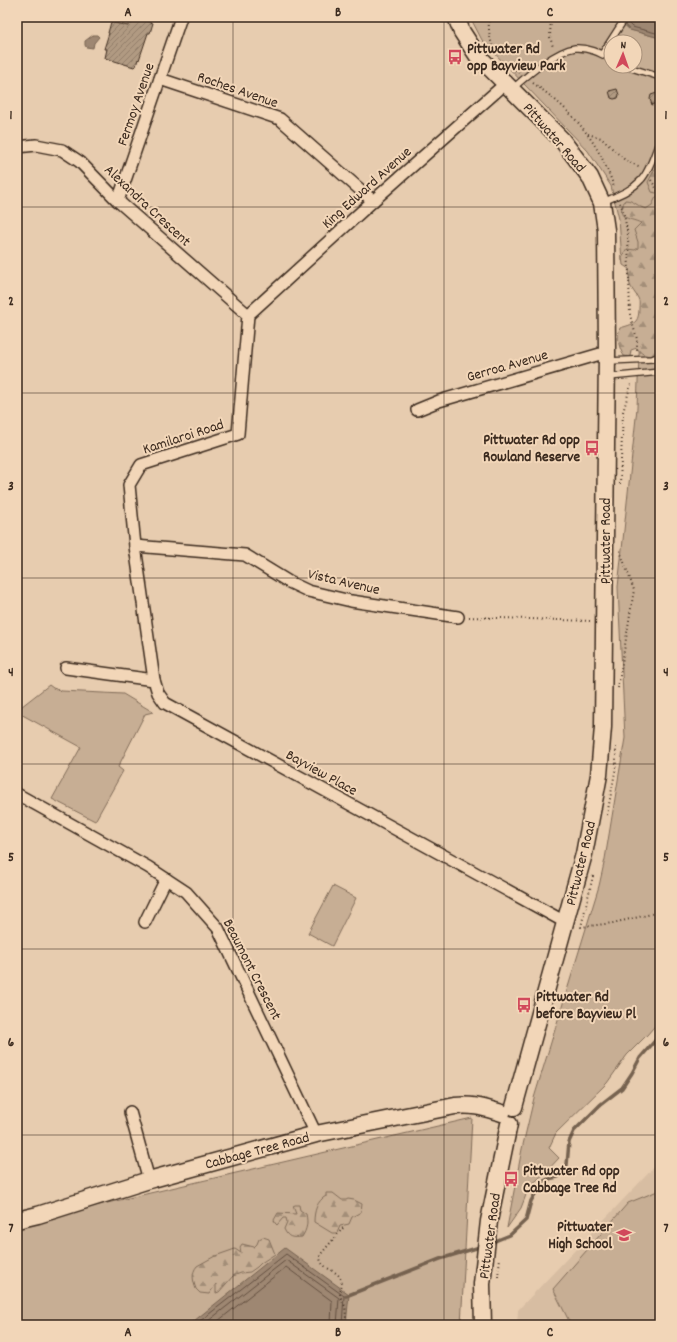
<svg xmlns="http://www.w3.org/2000/svg" width="677" height="1342" font-family="Dekko,sans-serif">
<defs>
<pattern id="forest-firs" width="22" height="20" patternUnits="userSpaceOnUse"><rect width="22" height="20" fill="#c7ae94"/><path d="M5 1l3.5 6h-7zM16 11l3.5 6h-7z" fill="#a38e78"/></pattern>
<pattern id="building-hatch" width="6" height="6" patternUnits="userSpaceOnUse"><rect width="6" height="6" fill="#b19a82"/><path d="M-1 1l2-2M0 6l6-6M5 7l2-2" fill="none" stroke="#917e6a"/></pattern>
</defs>
<rect width="100%" height="100%" fill="#e7ccaf"/>
<filter id="ink" filterUnits="userSpaceOnUse"><feTurbulence type="fractalNoise" baseFrequency=".025" numOctaves="2"/><feDisplacementMap in="SourceGraphic" scale="8" xChannelSelector="R" yChannelSelector="G"/><feConvolveMatrix kernelMatrix="1 2 1 2 8 2 1 2 1" color-interpolation-filters="sRGB"/></filter>
<g filter="url(#ink)">
<!-- built -->
<polygon fill="#d7bda2" points="660,1161 660,1325 517,1325 518,1310"/>
<!-- green -->
<g fill="#c7ae94" stroke="#816c59" fill-rule="evenodd">
<path d="M470 17H616L630 30 660 38V1020L647 1035 627 1055 607 1083 556 1133 549 1148 559 1158 545 1173 529 1187 521 1208 507 1228 522 1149 534 1098 599 886 605 859 625 738 618 587 637 408 642 276 647 260 622 261 619 219 611 186 588 151 482 40ZM611 42H635V66H611Z"/>
<polygon points="49,685 53,688 62,691 123,694 153,712 145,714 118,767 123,771 95,821 52,799 81,747 17,712 17,710"/>
<polygon points="333,886 356,898 332,946 308,933"/>
<polygon points="472,1118 461,1325 17,1325 17,1224"/>
<polygon points="660,1190 660,1325 571,1325 553,1289 628,1203"/>
</g>
<!-- forest -->
<g fill="url(#forest-firs)" stroke="#816c59">
<polygon points="659,161 660,191 656,193 652,192 648,182"/>
<path d="M660 196V356C650 356 643 357 637 348L631 350 630 357 624 356C619 348 616 338 620 328 634 324 639 323 639 308 639 305 640 301 638 298 636 294 632 290 630 285 628 279 630 275 629 269L623 265 622 258 627 249 635 250 638 248V242L634 230 641 223C628 217 615 220 625 200 634 200 638 207 646 209L652 205 656 197Z"/>
<path d="M326 1193H333L342 1200H346L348 1199 354 1200 362 1204 361 1212 352 1217 349 1224 340 1226 337 1233H332L314 1222C314 1211 317 1201 326 1196Z"/>
<path d="M295 1205H299L300 1210 306 1214C308 1223 307 1229 302 1237 292 1238 288 1238 284 1229L287 1222 286 1218H283L277 1225 275 1223 274 1220 278 1213 296 1214 293 1206Z"/>
<path d="M263 1237 269 1239 275 1254 261 1263 257 1267 250 1272 241 1273 233 1276 219 1292 216 1293V1284L209 1294 200 1293 196 1289C193 1281 191 1273 197 1266L215 1256 235 1249 241 1253 240 1247 242 1244 254 1247 257 1244 259 1239Z"/>
</g>
<!-- water -->
<g fill="#9e8772" stroke="#766250">
<polygon points="616,17 660,17 660,38 630,30"/>
<polygon points="93,35 97,35 99,37 94,43 93,48 86,47 85,45 85,41"/>
<polygon points="285,1248 349,1294 346,1325 189,1325"/>
</g>
<g fill="none" stroke-linecap="round" stroke-linejoin="round">
<!-- shore -->
<g stroke="#634f40" stroke-width="1">
<polyline points="622,17 632,27 660,34"/>
<polyline points="195,1325 286,1254 344,1296 342,1325"/>
<polyline points="203,1325 286,1260 339,1298 337,1325"/>
<polyline points="213,1325 286,1267 332,1301 331,1325"/>
</g>
<!-- stream -->
<g stroke="#766250" stroke-width="3.5">
<polyline points="490,1243 510,1235 526,1220 531,1201 542,1182 548,1179 558,1177 562,1172 567,1165 569,1142 574,1131 600,1105 622,1088 632,1073 640,1058 660,1035"/>
<polyline points="346,1296 440,1259 483,1246"/>
</g>
</g>
<!-- building -->
<g fill="url(#building-hatch)" stroke="#3b2a1e">
<polygon points="130,17 134,17 153,23 150,33 148,33 139,60 138,59 136,66 135,66 134,67 105,58 107,49 104,49 109,33 108,33 111,22 128,26"/>
<polygon points="617,89 619,95 618,98 614,99 611,98 609,91"/>
<polygon points="657,93 659,98 658,102 652,105 650,99 651,95"/>
</g>
<g fill="none" stroke-linecap="round" stroke-linejoin="round">
<!-- lane casing -->
<g stroke="#3b2a1e" stroke-width="8">
<g id="lane">
<polyline points="602,54 622,23"/>
<polyline points="625,66 660,77"/>
<path d="M512 89C528 75 555 51 575 48 588 47 600 53 611 59"/>
<path d="M603 202C616 196 631 191 641 180 650 171 655 151 660 140"/>
<polyline points="609,361 652,359 660,356"/>
<polyline points="609,377 660,372"/>
</g>
</g>
<!-- street casing -->
<g stroke="#3b2a1e" stroke-width="14">
<g id="street">
<polyline points="160,79 280,119 373,201"/>
<polyline points="17,147 36,145 62,150 80,162 118,201 248,315"/>
<polyline points="118,201 181,17"/>
<polyline points="248,315 373,201 506,83"/>
<polyline points="417,410 439,401 607,352"/>
<polyline points="135,546 245,555 289,582 308,591 351,601 458,617"/>
<polyline points="66,668 154,680 158,693 165,703 565,922"/>
<polyline points="154,680 135,546 129,485 141,465 238,434 248,315"/>
<polyline points="17,794 148,867 186,892 218,928 316,1134"/>
<polyline points="145,922 166,879"/>
<polyline points="130,1112 149,1180"/>
</g>
</g>
<!-- secondary casing -->
<g stroke="#3b2a1e" stroke-width="19">
<g id="secondary">
<polyline points="456,17 462,32 477,55 562,140 590,177 602,203 606,230 607,352 603,727 599,775 584,854 514,1107"/>
<path d="M17 1220 38 1215 149 1180 316 1134 455 1106C474 1104 484 1108 502 1113"/>
<polyline points="483,1325 482,1284 489,1221 509,1124"/>
</g>
</g>
<!-- path -->
<g stroke="#3b2a1e" stroke-width="2" stroke-dasharray="1 3" stroke-linecap="butt">
<path d="M489 17C488 31 490 42 496 54"/>
<polyline points="551,17 550,37 553,47"/>
<polyline points="505,63 519,73"/>
<path d="M533 83C573 111 598 140 614 187"/>
<polyline points="588,134 601,138 626,161 641,167"/>
<polyline points="651,180 660,194"/>
<polyline points="620,203 623,210 628,235 630,315 637,339 637,352"/>
<polyline points="620,484 623,412 631,384"/>
<polyline points="469,617 591,621"/>
<polyline points="618,688 634,590 619,548"/>
<polyline points="607,815 616,767 616,747"/>
<polyline points="593,876 581,927 613,923 660,912"/>
<polyline points="17,1198 19,1207"/>
<path d="M343 1228 320 1255C319 1270 336 1268 341 1279 343 1284 340 1290 340 1295 341 1299 343 1303 345 1306 346 1313 346 1319 346 1325"/>
<polyline points="498,1277 500,1258"/>
</g>
<!-- lane -->
<use href="#lane" stroke="#f2d6b8" stroke-width="5.5"/>
<!-- street -->
<use href="#street" stroke="#f2d6b8" stroke-width="11"/>
<!-- secondary -->
<use href="#secondary" stroke="#f2d6b8" stroke-width="16"/>
</g>
</g>
<!-- grid -->
<path fill="none" stroke="#3b2a1e" stroke-width="1" stroke-opacity="0.55" d="M233 17V1325M444 17V1325M17 207H660M17 393H660M17 578H660M17 764H660M17 949H660M17 1135H660"/>
<!-- icons -->
<defs>
<g id="bus-bare" transform="scale(1.2)"><path d="M-5-6H5V4H4V6H2V4H-2V6H-4V4H-5ZM-3.5-4V0h7V-4ZM-3.5 1.2v1.5H-2V1.2ZM2 1.2v1.5H3.5V1.2Z" fill="#d1495b" stroke="#f2d6b8" stroke-width="2.5" paint-order="stroke"/></g>
<g id="school-bare" transform="scale(1.2)"><path d="M0-5L7-2L0 1L-7-2ZM-4 1L0 2.5L4 1V4Q0 6-4 4Z" fill="#d1495b" stroke="#f2d6b8" stroke-width="2.5" paint-order="stroke"/></g>
</defs>
<g fill-rule="evenodd">
<use href="#bus-bare" x="455" y="57"/>
<use href="#bus-bare" x="592" y="448"/>
<use href="#bus-bare" x="524" y="1005"/>
<use href="#bus-bare" x="511" y="1179"/>
<use href="#school-bare" x="624" y="1235"/>
</g>
<g text-anchor="middle" stroke-width="4" stroke-linejoin="round" paint-order="stroke">
<!-- poi labels -->
<g font-size="15" font-weight="bold" fill="#3b2a1e" stroke="#f2d6b8" text-anchor="start">
<text x="467" y="53">Pittwater Rd<tspan x="467" dy="17">opp Bayview Park</tspan></text>
<text x="580" y="444" text-anchor="end">Pittwater Rd opp<tspan x="580" dy="17">Rowland Reserve</tspan></text>
<text x="536" y="1001">Pittwater Rd<tspan x="536" dy="17">before Bayview Pl</tspan></text>
<text x="523" y="1175">Pittwater Rd opp<tspan x="523" dy="17">Cabbage Tree Rd</tspan></text>
<text x="612" y="1231" text-anchor="end">Pittwater<tspan x="612" dy="17">High School</tspan></text>
</g>
<!-- street labels -->
<g font-size="15" fill="#3b2a1e" stroke="#f2d6b8">
<text transform="translate(238 89) rotate(19)" y="5">Roches Avenue</text>
<text transform="translate(135 104) rotate(-71)" y="5">Fermoy Avenue</text>
<text transform="translate(555 137) rotate(49)" y="5">Pittwater Road</text>
<text transform="translate(366 187) rotate(-42)" y="5">King Edward Avenue</text>
<text transform="translate(148 205) rotate(43)" y="5">Alexandra Crescent</text>
<text transform="translate(507 365) rotate(-16)" y="5">Gerroa Avenue</text>
<text transform="translate(183 436) rotate(-18)" y="5">Kamilaroi Road</text>
<text transform="translate(605 541) rotate(-90)" y="5">Pittwater Road</text>
<text transform="translate(344 581) rotate(13)" y="5">Vista Avenue</text>
<text transform="translate(322 772) rotate(29)" y="5">Bayview Place</text>
<text transform="translate(580 863) rotate(-76)" y="5">Pittwater Road</text>
<text transform="translate(253 969) rotate(63)" y="5">Beaumont Crescent</text>
<text transform="translate(257 1150) rotate(-15)" y="5">Cabbage Tree Road</text>
<text transform="translate(489 1236) rotate(-82)" y="5">Pittwater Road</text>
</g>
</g>
<!-- margin -->
<rect width="677" height="1342" fill="none" stroke="#f2d6b8" stroke-width="44"/>
<!-- north arrow -->
<g transform="translate(623 54) rotate(2)"><circle r="19" fill="#f2d6b8" stroke="#a9917a"/>
<path d="M0-3L7 15L0 10L-7 15Z" fill="#d1495b"/>
<text y="-6" font-size="11" font-weight="bold" text-anchor="middle" fill="#3b2a1e">N</text>
</g>
<rect x="22" y="22" width="633" height="1298" fill="none" stroke="#3b2a1e" stroke-width="1.5"/>
<g font-size="13" text-anchor="middle" font-weight="bold" fill="#3b2a1e">
<text x="128" y="16">A</text>
<text x="338" y="16">B</text>
<text x="550" y="16">C</text>
<text x="11" y="119">1</text>
<text x="666" y="119">1</text>
<text x="11" y="305">2</text>
<text x="666" y="305">2</text>
<text x="11" y="490">3</text>
<text x="666" y="490">3</text>
<text x="11" y="676">4</text>
<text x="666" y="676">4</text>
<text x="11" y="861">5</text>
<text x="666" y="861">5</text>
<text x="11" y="1046">6</text>
<text x="666" y="1046">6</text>
<text x="11" y="1232">7</text>
<text x="666" y="1232">7</text>
<text x="128" y="1336">A</text>
<text x="338" y="1336">B</text>
<text x="550" y="1336">C</text>
</g>
</svg>
